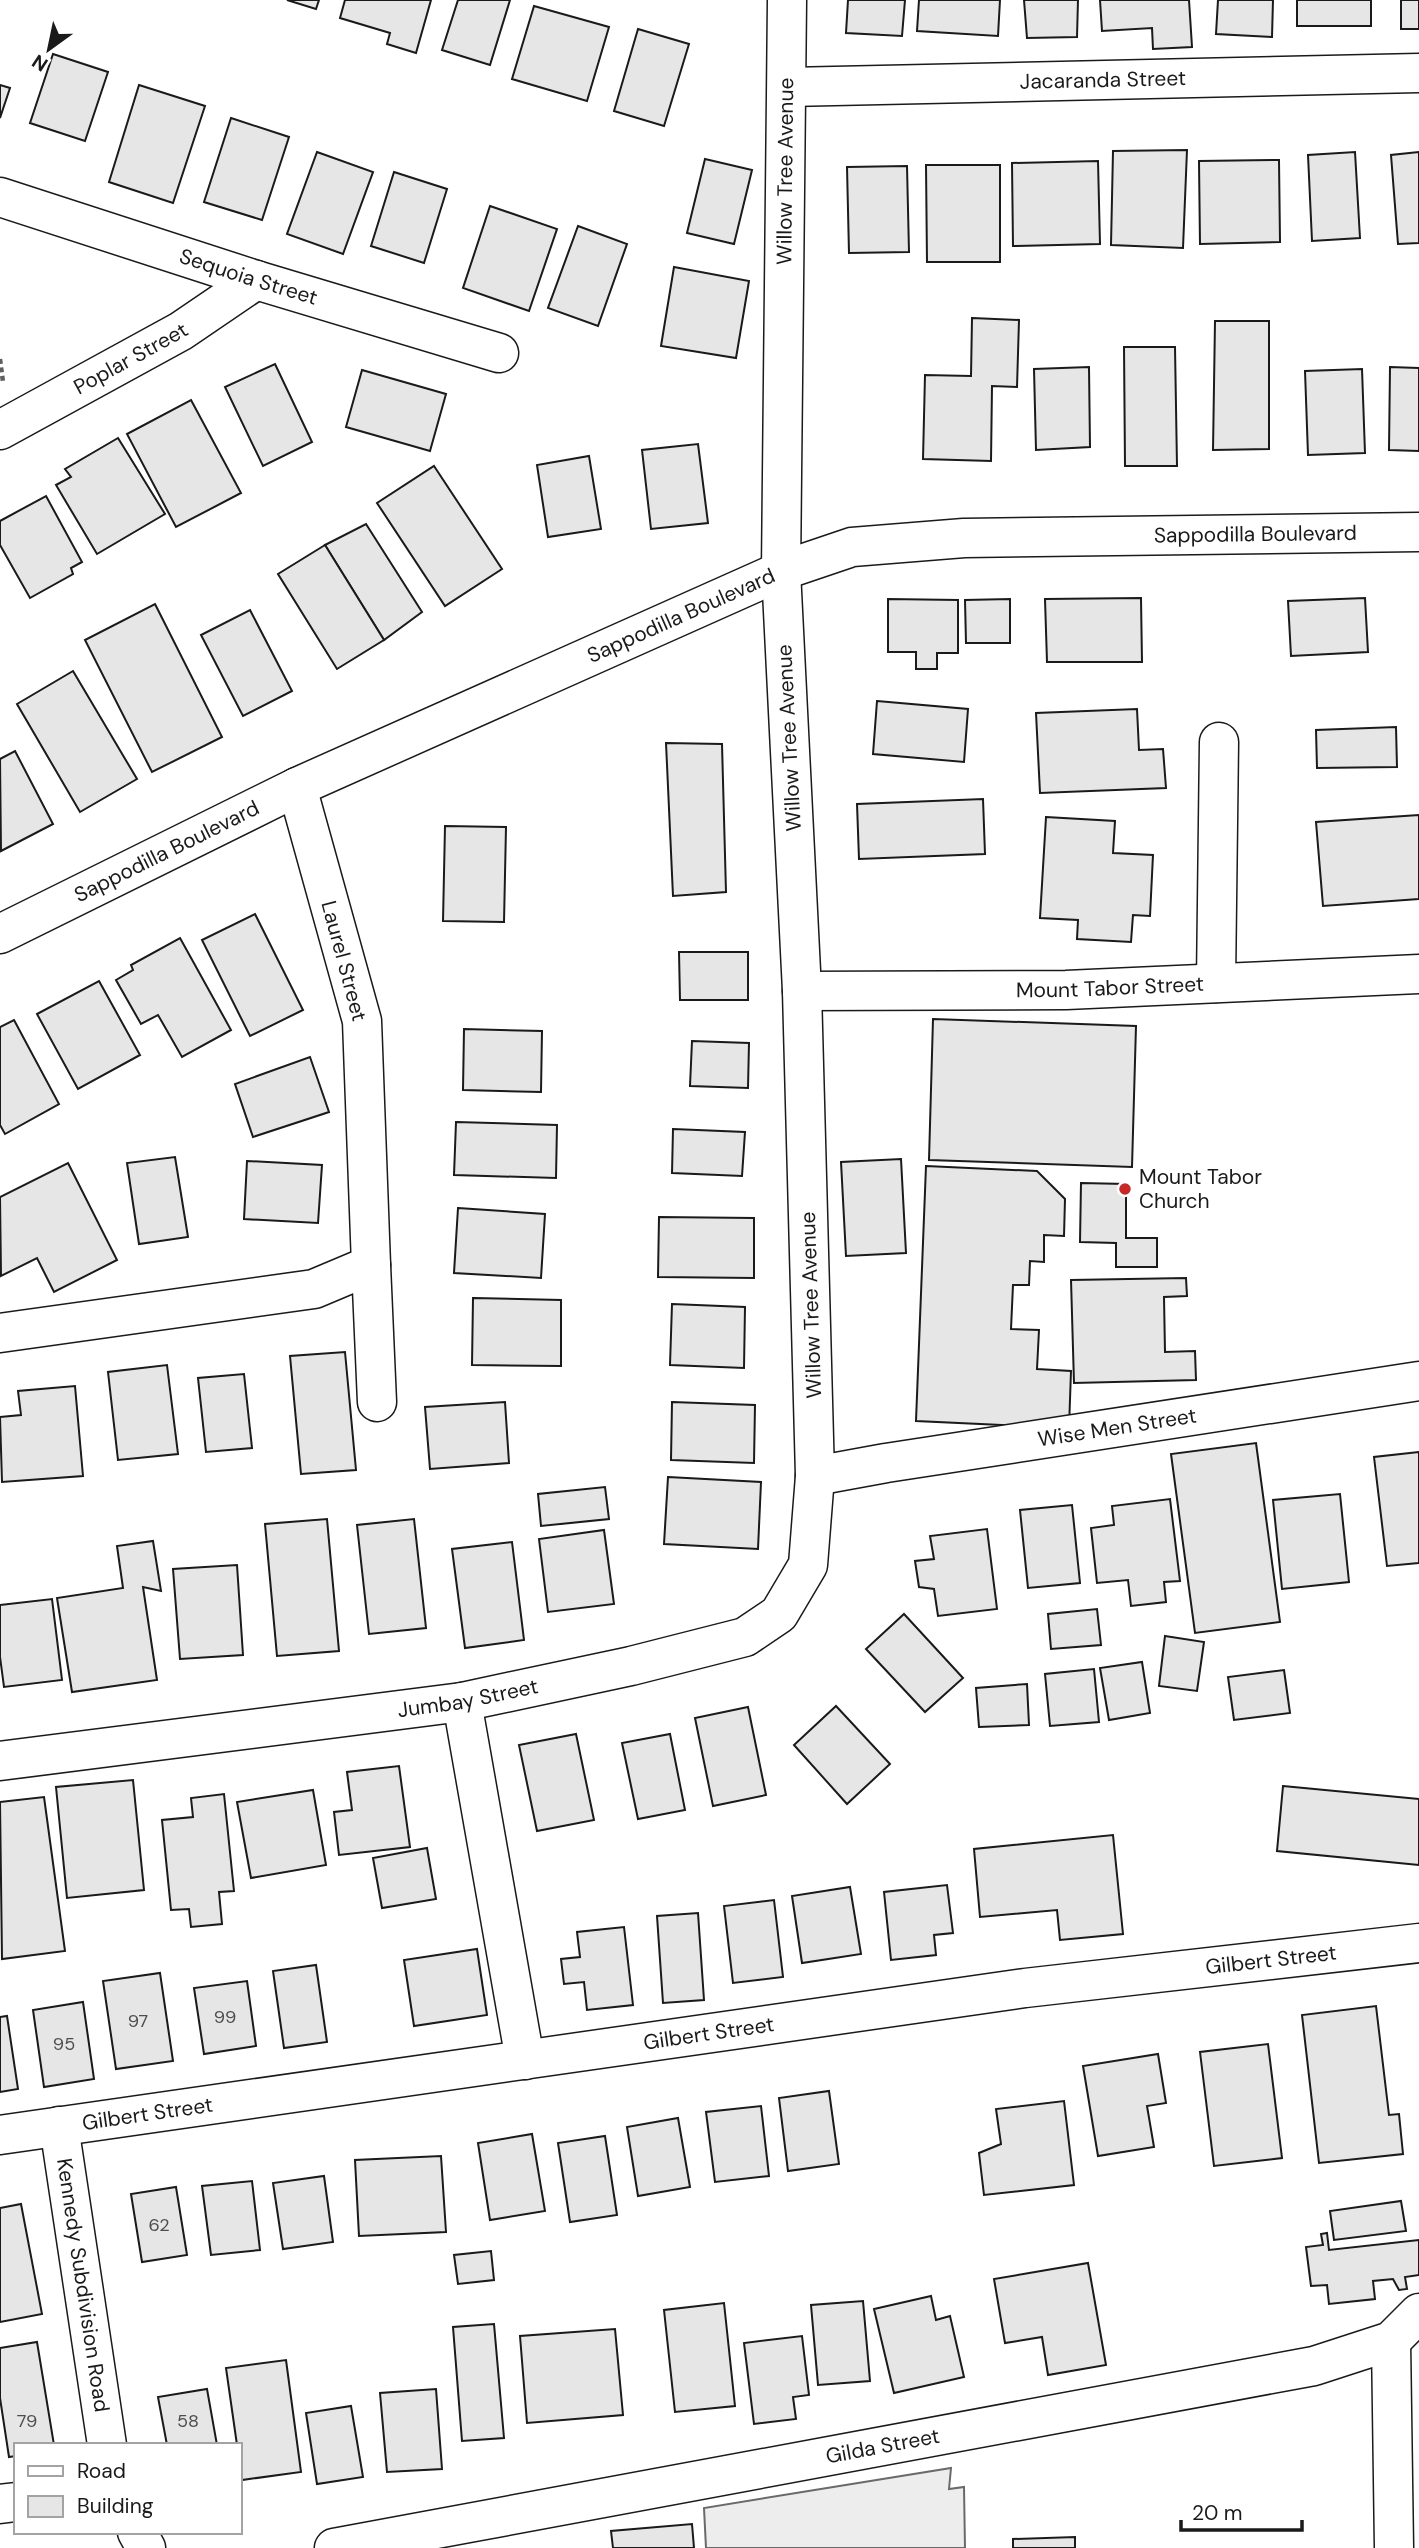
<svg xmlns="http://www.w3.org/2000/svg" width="1419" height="2548" font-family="'DM Sans',sans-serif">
<rect width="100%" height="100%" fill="#fff"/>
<!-- parking -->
<polygon fill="#ededed" stroke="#6a6a6a" stroke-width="2" points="951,2468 949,2489 964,2487 965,2548 706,2548 704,2508"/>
<!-- building -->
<g fill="#e6e6e6" stroke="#1a1a1a" stroke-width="2">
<polygon points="287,0 319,0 316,9"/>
<polygon points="345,0 431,0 416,53 387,44 390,33 340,18"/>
<polygon points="458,0 510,0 490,65 442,50"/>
<polygon points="848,0 905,0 902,36 846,33"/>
<polygon points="919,0 1000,0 998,36 917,31"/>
<polygon points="1024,0 1078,0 1077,37 1027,38"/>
<polygon points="1100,0 1189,0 1192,47 1153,49 1152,28 1102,31"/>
<polygon points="1218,0 1273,0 1272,37 1216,34"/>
<rect x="1297" y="0" width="74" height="26"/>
<rect x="1401" y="0" width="18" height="29"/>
<polygon points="534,6 609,27 587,101 512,79"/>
<polygon points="638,29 689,44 664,126 614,111"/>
<polygon points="53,54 108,72 85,141 30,123"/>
<polygon points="0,85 10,88 0,118"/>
<polygon points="139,85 205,106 173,203 109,182"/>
<polygon points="231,118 289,137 262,220 204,202"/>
<polygon points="1187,150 1183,248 1111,245 1113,151"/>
<polygon points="317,152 373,172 343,254 287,234"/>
<polygon points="1355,152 1360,238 1312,241 1308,155"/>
<polygon points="1419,152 1419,243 1398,244 1391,155"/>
<polygon points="705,159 752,170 734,244 687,233"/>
<polygon points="1279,160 1280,242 1200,244 1199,161"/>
<polygon points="1098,161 1100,244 1013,246 1012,163"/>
<polygon points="926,165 1000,165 1000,262 927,262"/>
<polygon points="907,166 909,252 849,253 847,167"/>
<polygon points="394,172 447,189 424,263 371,246"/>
<polygon points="490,206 557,229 529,311 463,288"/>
<polygon points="578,226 627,244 598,326 548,308"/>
<polygon points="674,267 749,281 736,358 661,346"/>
<polygon points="972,318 1019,320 1017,387 992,386 991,461 923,459 925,375 971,376"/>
<polygon points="1215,321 1269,321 1269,449 1213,450"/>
<polygon points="1124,347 1175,347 1177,466 1125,466"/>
<polygon points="275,364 312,442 263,466 225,387"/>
<polygon points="1089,367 1090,447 1036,450 1034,369"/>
<polygon points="1390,367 1419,368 1419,451 1389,450"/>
<polygon points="1362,369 1365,453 1308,455 1305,371"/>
<polygon points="362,370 446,394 430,451 346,427"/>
<polygon points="191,400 241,493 176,527 127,434"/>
<polygon points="118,438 165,514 97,554 56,485 71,477 65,469"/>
<polygon points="698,444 708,523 651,529 642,450"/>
<polygon points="589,456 601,529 548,537 537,465"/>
<polygon points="434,466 502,569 445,606 377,503"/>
<polygon points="46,496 82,562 71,568 73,574 30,598 0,545 0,521"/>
<polygon points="366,524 422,612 384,640 325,545"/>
<polygon points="325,545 384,640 337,669 278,574"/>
<polygon points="1141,598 1142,662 1047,662 1045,599"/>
<polygon points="1365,598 1368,652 1291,656 1288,601"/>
<polygon points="888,599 958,600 958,653 937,653 937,669 916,669 916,652 888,652"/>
<polygon points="1010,599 1010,643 966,643 965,600"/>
<polygon points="155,604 222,737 152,772 85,640"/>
<polygon points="250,610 292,691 243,716 201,635"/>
<polygon points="73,671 137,779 80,812 17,704"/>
<polygon points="877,701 968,709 964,762 873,754"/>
<polygon points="1137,709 1139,750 1163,749 1166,788 1040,793 1036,713"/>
<polygon points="1396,727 1397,767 1317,768 1316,730"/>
<polygon points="666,743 722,744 726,892 673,896"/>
<polygon points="15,751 53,824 1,851 0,759"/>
<polygon points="983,799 985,854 859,859 857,804"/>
<polygon points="1419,815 1419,899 1323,906 1316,822"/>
<polygon points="1046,817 1115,821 1113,853 1153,855 1150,916 1133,915 1131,942 1077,939 1078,920 1040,918"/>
<polygon points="445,826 506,827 504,922 443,921"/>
<polygon points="255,914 303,1010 250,1036 202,940"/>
<polygon points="180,938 231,1030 182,1057 158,1015 141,1024 116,980 133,970 131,965"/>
<polygon points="679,952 748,952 748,1000 680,1000"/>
<polygon points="99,981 140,1055 78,1089 37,1014"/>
<polygon points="933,1019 1136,1026 1132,1167 929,1160"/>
<polygon points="14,1020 59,1104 5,1134 0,1125 0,1027"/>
<polygon points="464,1029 542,1031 541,1092 463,1090"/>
<polygon points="692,1041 749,1043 748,1088 690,1086"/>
<polygon points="310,1057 329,1112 253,1137 235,1084"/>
<polygon points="456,1122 557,1125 556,1178 454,1175"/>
<polygon points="673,1129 745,1132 742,1176 672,1173"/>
<polygon points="175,1157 188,1237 139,1244 127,1163"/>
<polygon points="901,1159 906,1253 846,1256 841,1162"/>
<polygon points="247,1161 322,1165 318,1223 244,1219"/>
<polygon points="68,1163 117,1260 54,1292 37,1258 1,1276 0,1197"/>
<polygon points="926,1166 1037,1171 1065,1199 1064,1236 1044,1235 1044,1262 1030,1261 1029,1285 1013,1285 1011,1329 1039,1330 1037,1369 1071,1371 1069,1428 916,1421"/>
<polygon points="1081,1183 1126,1184 1126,1238 1157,1238 1157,1267 1116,1267 1116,1243 1080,1242"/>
<polygon points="458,1208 545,1214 541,1278 454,1273"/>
<polygon points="659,1217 754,1218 754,1278 658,1277"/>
<polygon points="1186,1278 1187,1296 1164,1297 1165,1352 1195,1351 1196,1380 1074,1383 1071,1280"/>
<polygon points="473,1298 561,1300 561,1366 472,1365"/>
<polygon points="672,1304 745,1307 744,1368 670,1365"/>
<polygon points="345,1352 356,1470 301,1474 290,1356"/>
<polygon points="167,1365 178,1454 118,1460 108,1372"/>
<polygon points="244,1374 252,1448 206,1452 198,1378"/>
<polygon points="75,1386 83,1476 2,1482 0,1417 21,1415 18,1391"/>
<polygon points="505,1402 509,1463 430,1469 425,1407"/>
<polygon points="672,1402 755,1405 754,1463 671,1460"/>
<polygon points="1256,1443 1280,1622 1195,1633 1171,1454"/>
<polygon points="1419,1452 1419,1563 1387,1566 1374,1457"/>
<polygon points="668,1477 761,1482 758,1549 664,1544"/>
<polygon points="605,1487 609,1519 541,1526 538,1494"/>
<polygon points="1340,1494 1349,1582 1282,1589 1273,1500"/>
<polygon points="1170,1499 1180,1581 1164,1582 1166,1602 1131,1606 1128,1580 1097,1583 1091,1528 1114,1525 1112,1506"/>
<polygon points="1072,1505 1080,1583 1028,1588 1020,1510"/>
<polygon points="327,1519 339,1651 277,1656 265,1524"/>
<polygon points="414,1519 426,1628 369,1634 357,1525"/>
<polygon points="987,1529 997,1609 938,1616 934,1589 919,1587 915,1561 934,1559 930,1536"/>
<polygon points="604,1530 614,1604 548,1612 539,1539"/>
<polygon points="153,1541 161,1591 143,1587 157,1680 72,1692 57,1598 123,1588 117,1546"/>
<polygon points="512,1542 524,1640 465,1648 452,1549"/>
<polygon points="237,1565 243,1655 180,1659 173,1569"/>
<polygon points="52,1599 62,1680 4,1687 0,1657 0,1605"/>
<polygon points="1097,1609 1101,1645 1051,1649 1048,1614"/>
<polygon points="904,1614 963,1678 925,1712 866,1649"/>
<polygon points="1165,1636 1204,1642 1197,1691 1159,1686"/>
<polygon points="1142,1662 1150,1713 1109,1720 1100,1668"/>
<polygon points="1094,1669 1099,1722 1050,1726 1045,1674"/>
<polygon points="1284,1670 1290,1713 1234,1720 1228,1677"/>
<polygon points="1027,1684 1029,1725 979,1727 976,1688"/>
<polygon points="836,1706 890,1764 847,1804 794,1745"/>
<polygon points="748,1707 766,1795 713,1806 695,1718"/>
<polygon points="576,1734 594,1820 537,1831 519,1745"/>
<polygon points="670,1734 685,1810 638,1819 622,1743"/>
<polygon points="399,1766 410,1847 339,1855 334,1812 352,1810 347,1772"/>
<polygon points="133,1780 144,1890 67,1898 56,1787"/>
<polygon points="1283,1786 1419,1799 1419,1865 1277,1851"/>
<polygon points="313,1790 326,1865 251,1878 237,1802"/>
<polygon points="224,1794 234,1891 219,1892 222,1924 191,1927 189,1909 171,1910 162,1820 193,1817 191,1798"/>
<polygon points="44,1797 65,1951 2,1959 0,1802"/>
<polygon points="1113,1835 1123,1934 1060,1940 1057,1910 980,1917 974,1849"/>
<polygon points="427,1848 436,1899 382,1908 373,1858"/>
<polygon points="947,1885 953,1933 934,1935 936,1955 891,1960 884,1892"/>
<polygon points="850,1887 861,1954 802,1963 792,1896"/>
<polygon points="774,1900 783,1977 733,1983 724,1906"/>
<polygon points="698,1913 704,2000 663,2003 657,1916"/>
<polygon points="624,1927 633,2005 587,2010 584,1982 564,1984 561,1959 580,1957 577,1932"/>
<polygon points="477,1949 487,2015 414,2026 404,1960"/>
<polygon points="316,1965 327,2042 284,2048 273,1971"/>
<polygon points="160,1973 173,2061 116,2069 103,1981"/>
<polygon points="247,1981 256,2046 204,2054 194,1988"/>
<polygon points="83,2002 94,2079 44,2087 33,2010"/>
<polygon points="1376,2006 1389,2115 1399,2114 1403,2154 1319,2163 1302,2015"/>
<polygon points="7,2016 18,2089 0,2092 0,2017"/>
<polygon points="1268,2044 1282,2158 1214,2166 1200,2052"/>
<polygon points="1158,2054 1166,2103 1147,2106 1154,2147 1098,2156 1083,2066"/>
<polygon points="829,2091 839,2164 788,2171 779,2098"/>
<polygon points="1064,2101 1074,2185 984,2195 979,2153 1001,2144 996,2109"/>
<polygon points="761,2106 769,2176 715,2182 706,2112"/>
<polygon points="678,2118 690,2187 638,2196 627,2127"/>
<polygon points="532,2134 545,2211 490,2220 478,2143"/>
<polygon points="605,2136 617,2215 570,2222 558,2143"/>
<polygon points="441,2156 446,2232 359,2236 355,2160"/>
<polygon points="324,2176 333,2242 283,2249 273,2183"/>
<polygon points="252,2181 260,2250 211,2255 202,2186"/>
<polygon points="176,2187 187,2255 142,2262 131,2194"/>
<polygon points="1401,2201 1406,2231 1334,2240 1330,2211"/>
<polygon points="21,2204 42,2314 0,2322 0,2208"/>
<polygon points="1327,2233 1329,2250 1419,2240 1419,2275 1405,2277 1407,2289 1399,2290 1393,2279 1373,2281 1375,2299 1329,2304 1327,2285 1311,2286 1306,2247 1323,2245 1321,2234"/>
<polygon points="491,2251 494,2280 458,2284 454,2255"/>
<polygon points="1088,2263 1106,2365 1048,2375 1042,2337 1005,2343 994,2279"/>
<polygon points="931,2296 936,2320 950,2316 964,2377 894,2393 874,2309"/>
<polygon points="863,2301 870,2381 818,2385 811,2305"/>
<polygon points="724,2303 735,2406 675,2412 664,2310"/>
<polygon points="494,2324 504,2438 462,2441 453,2327"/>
<polygon points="615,2329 623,2415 527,2423 520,2336"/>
<polygon points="802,2336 809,2395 793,2397 796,2419 754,2424 744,2343"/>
<polygon points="37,2342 54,2445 16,2445 16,2456 9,2457 0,2398 0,2348"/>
<polygon points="286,2360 301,2472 242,2480 240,2445 237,2445 226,2368"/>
<polygon points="207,2389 217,2445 167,2445 158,2397"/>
<polygon points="436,2389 442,2469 387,2472 380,2393"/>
<polygon points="351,2406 363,2477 317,2484 306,2413"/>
<polygon points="692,2524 694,2548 613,2548 611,2531"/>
<polygon points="1075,2537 1075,2548 1013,2548 1013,2539"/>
</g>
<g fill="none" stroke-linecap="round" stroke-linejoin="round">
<!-- minor casing -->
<g stroke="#1a1a1a" stroke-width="41">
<g id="minor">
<path id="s1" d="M788 87 1419 73"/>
<path id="s2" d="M0 197 256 280 499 353"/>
<path id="s3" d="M0 430 181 331 256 280"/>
<path id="s4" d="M0 934 297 787 781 571 852 547 964 538 1419 532"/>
<polyline points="1216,983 1219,742"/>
<path id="s5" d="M802 991 1066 990 1419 974"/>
<polyline points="371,1265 377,1402"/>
<polyline points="0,1333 314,1289 371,1265 362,1021 297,787"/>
<path id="s6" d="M815 1476 886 1463 1419 1381"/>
<polyline points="462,1702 525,2060"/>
<path id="s7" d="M0 1761 462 1702 631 1666 745 1637 779 1614 808 1565 815 1476 802 991 781 571 787 0"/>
<path id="s8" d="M59 2126 107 2445"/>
<path id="s9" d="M0 2135 1025 1988 1419 1943"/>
<polyline points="1391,2341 1394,2548"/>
<polyline points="0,2504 16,2502"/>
<polyline points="137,2532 146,2548"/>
<path id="s10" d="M334 2548 1314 2366 1391 2341 1419 2313"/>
</g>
</g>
<!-- path -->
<polyline stroke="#5f5f5f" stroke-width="4.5" stroke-dasharray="5 3.5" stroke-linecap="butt" points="0,359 3,382"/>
<!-- minor -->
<use href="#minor" stroke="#fff" stroke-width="38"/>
</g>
<!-- markers -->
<circle fill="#c62828" stroke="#fff" stroke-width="2.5" cx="1125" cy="1189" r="7"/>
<g text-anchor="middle" stroke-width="5" stroke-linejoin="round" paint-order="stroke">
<!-- number labels -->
<g font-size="18" fill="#4d4d4d">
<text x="225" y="2023">99</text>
<text x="138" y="2027">97</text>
<text x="64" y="2050">95</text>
<text x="159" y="2231">62</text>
<text x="27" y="2427">79</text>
<text x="188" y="2427">58</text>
</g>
<!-- street labels -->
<g font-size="21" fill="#1a1a1a" stroke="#fff">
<text dy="7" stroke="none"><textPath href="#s1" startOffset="315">Jacaranda Street</textPath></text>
<text dy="7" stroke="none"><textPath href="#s7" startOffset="2249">Willow Tree Avenue</textPath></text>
<text dy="7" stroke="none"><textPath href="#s2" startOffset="261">Sequoia Street</textPath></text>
<text dy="7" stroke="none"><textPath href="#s3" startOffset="149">Poplar Street</textPath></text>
<text dy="7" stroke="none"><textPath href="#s4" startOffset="1340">Sappodilla Boulevard</textPath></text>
<text dy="7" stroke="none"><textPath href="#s4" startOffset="752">Sappodilla Boulevard</textPath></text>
<text transform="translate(789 738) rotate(-93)" y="7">Willow Tree Avenue</text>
<text dy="7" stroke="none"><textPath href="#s4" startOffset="186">Sappodilla Boulevard</textPath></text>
<text transform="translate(344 961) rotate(75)" y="7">Laurel Street</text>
<text dy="7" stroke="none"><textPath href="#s5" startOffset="308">Mount Tabor Street</textPath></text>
<text transform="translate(811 1305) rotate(-92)" y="7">Willow Tree Avenue</text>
<text dy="7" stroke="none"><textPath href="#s6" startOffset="306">Wise Men Street</textPath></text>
<text dy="7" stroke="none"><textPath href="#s7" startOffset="472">Jumbay Street</textPath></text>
<text dy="7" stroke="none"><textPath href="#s9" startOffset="1283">Gilbert Street</textPath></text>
<text dy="7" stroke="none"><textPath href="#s9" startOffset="716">Gilbert Street</textPath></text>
<text dy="7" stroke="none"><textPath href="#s9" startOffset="149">Gilbert Street</textPath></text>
<text dy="7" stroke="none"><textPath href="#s8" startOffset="161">Kennedy Subdivision Road</textPath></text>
<text dy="7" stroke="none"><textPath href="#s10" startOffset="558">Gilda Street</textPath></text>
</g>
<!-- poi labels -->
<g font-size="21" fill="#1a1a1a" stroke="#fff" text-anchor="start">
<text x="1139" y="1184">Mount Tabor<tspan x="1139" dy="24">Church</tspan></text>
</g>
</g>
<!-- legend -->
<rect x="14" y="2443" width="228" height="91" fill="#ffffff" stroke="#a3a3a3" stroke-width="2"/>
<rect x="28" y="2466" width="35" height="10" fill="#ffffff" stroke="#a3a3a3" stroke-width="2"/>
<text x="77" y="2478" font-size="21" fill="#1a1a1a">Road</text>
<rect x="28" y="2496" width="35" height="21" fill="#e6e6e6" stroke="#a3a3a3" stroke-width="2"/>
<text x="77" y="2513" font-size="21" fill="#1a1a1a">Building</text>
<!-- north arrow -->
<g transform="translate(49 49) rotate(213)" stroke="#ffffff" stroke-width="5" paint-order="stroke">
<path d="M0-5L12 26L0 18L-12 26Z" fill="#1a1a1a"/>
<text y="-10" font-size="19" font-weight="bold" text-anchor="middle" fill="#1a1a1a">N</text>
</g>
<!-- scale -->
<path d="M1181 2520v10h121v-10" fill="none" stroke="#1a1a1a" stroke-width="3.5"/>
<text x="1192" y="2520" font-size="21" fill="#1a1a1a" stroke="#ffffff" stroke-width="5" paint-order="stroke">20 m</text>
</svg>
